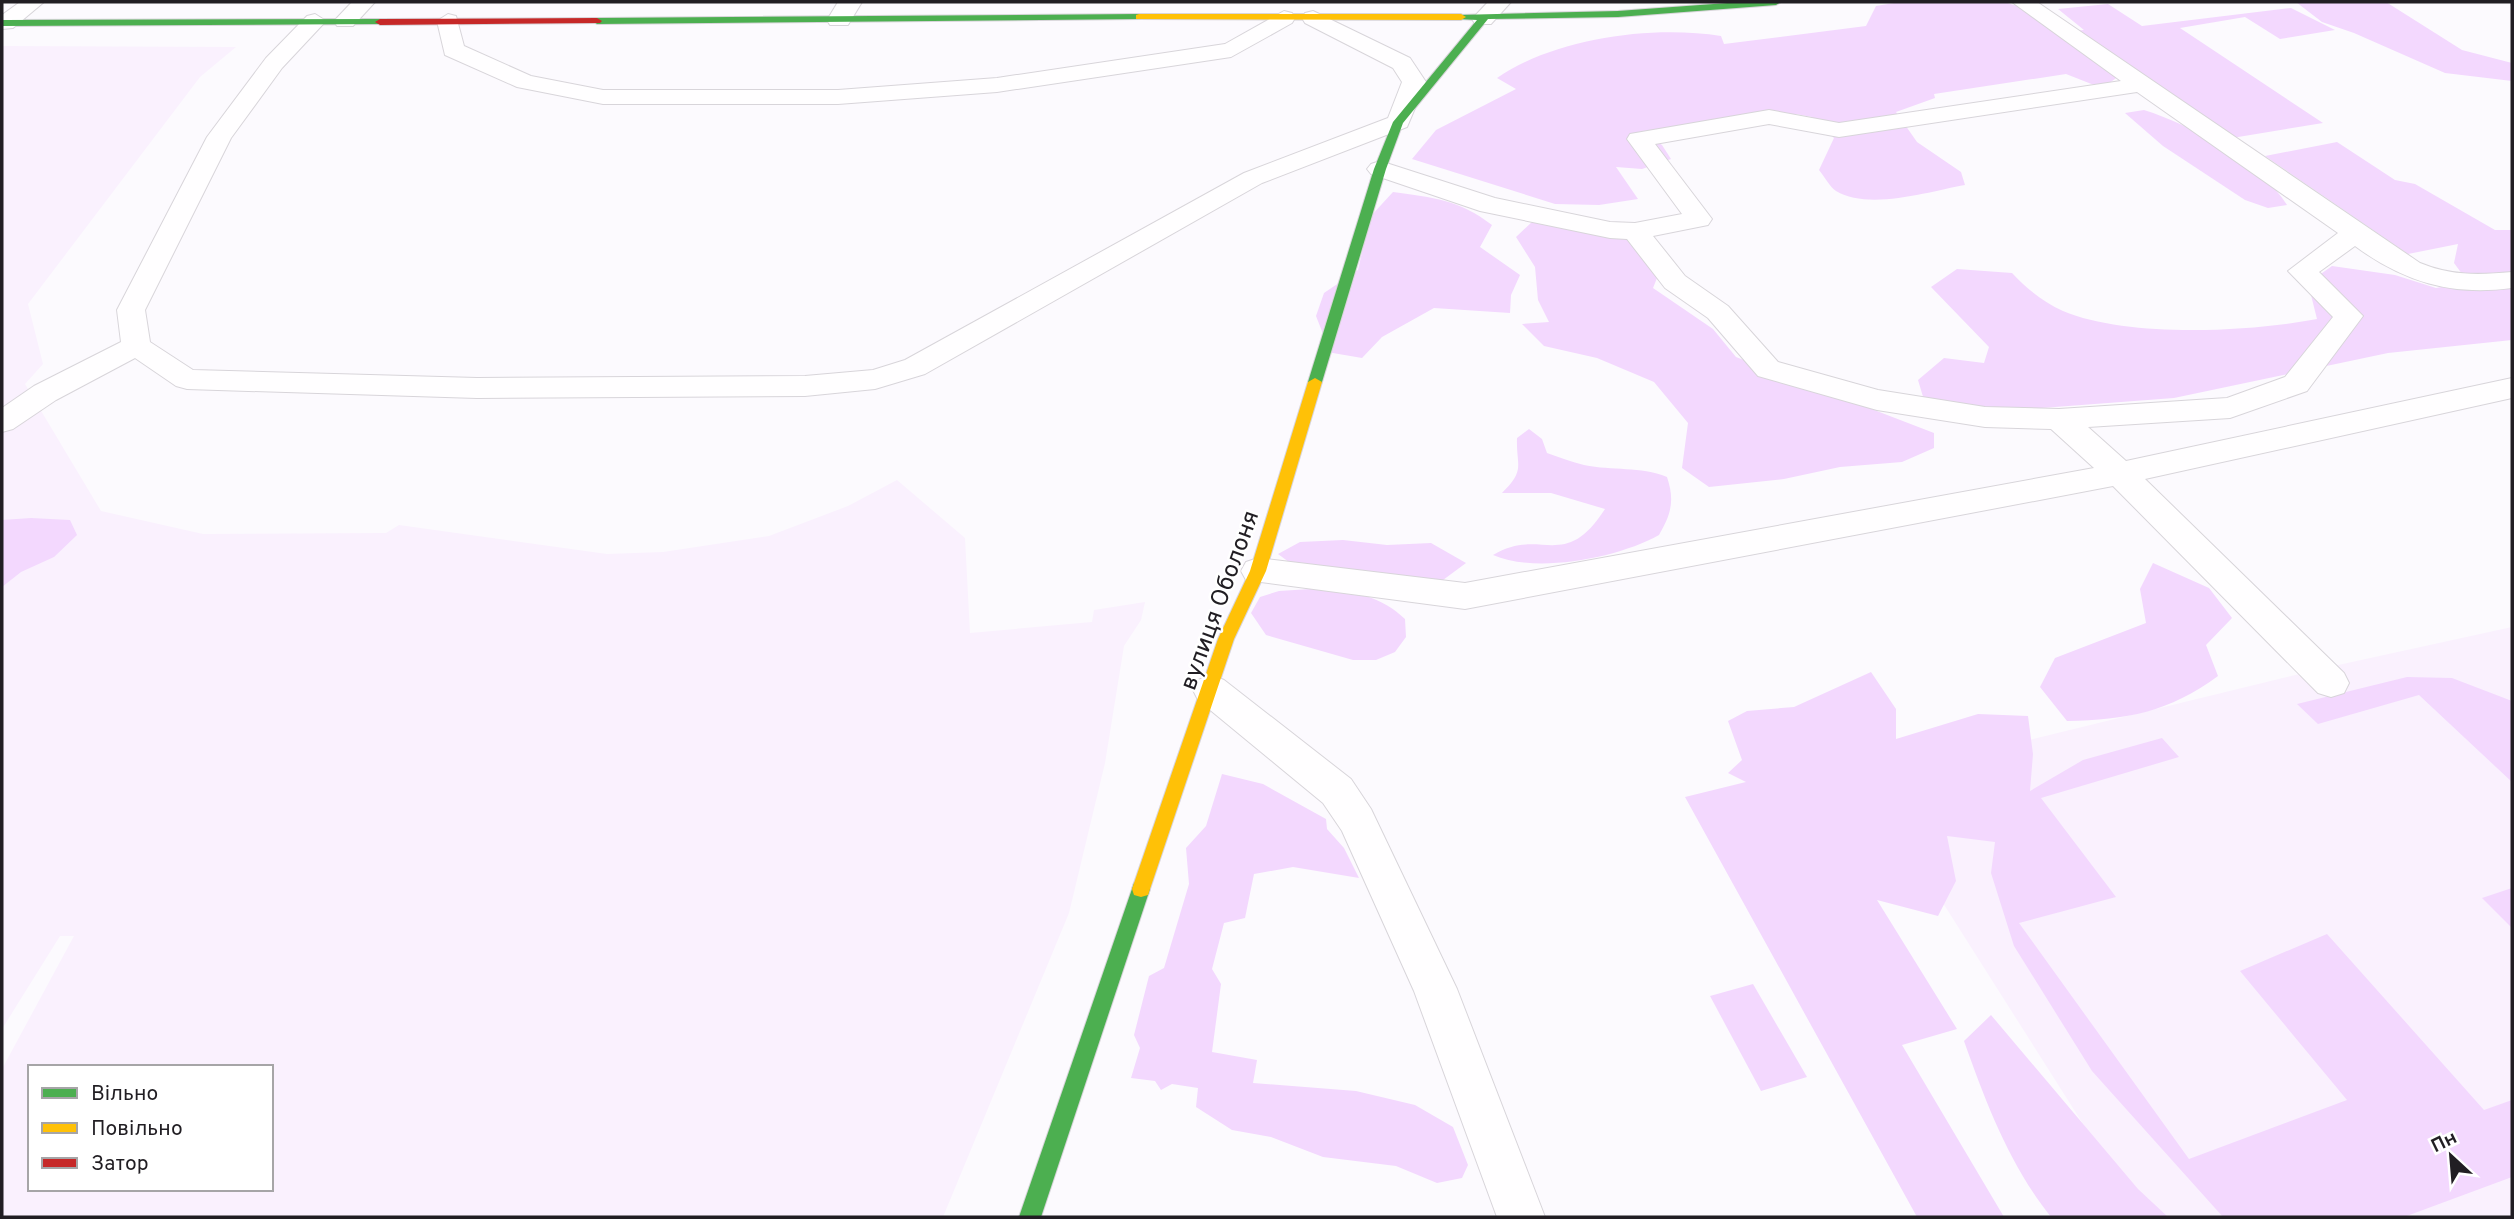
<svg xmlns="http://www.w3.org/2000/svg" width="2514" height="1219" font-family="Overpass,sans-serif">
<rect width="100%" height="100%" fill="#fcfafe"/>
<!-- built -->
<g fill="#faf1fe" fill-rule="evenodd">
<path d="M2 46 236 47 200 77 28 304 43 364 25 384 101 511 203 534 386 533 399 525 607 554 663 552 769 536 848 506 897 480 965 538 970 633 1092 622 1094 610 1145 602 1141 620 1124 646 1105 763 1069 913 943 1217H2V1069L74 936H60L2 1029ZM30 1067H271V1189H30Z"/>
<polygon points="2512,627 2512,1217 2142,1217 1865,780 2320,669"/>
</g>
<!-- green -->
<g fill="#f3d8fe">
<path d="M1900 2H2004L2024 8 2119 76 2108 84 2094 85 2066 74 1934 94 1935 98 1896 112 1917 142 1961 172 1965 185C1931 191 1869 211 1836 191 1830 187 1824 176 1819 170L1834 138 1812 117 1796 114 1649 136 1662 145 1671 159 1642 169 1616 167 1638 199 1599 205 1555 204 1412 159 1436 130 1516 89 1497 78C1555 38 1652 25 1721 36L1724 44 1866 26 1876 6Z"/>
<polygon points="2296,2 2386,2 2462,50 2512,63 2512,81 2445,73 2354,33 2322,22"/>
<polygon points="2108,4 2142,26 2291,8 2335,30 2280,39 2245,17 2180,28 2323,123 2220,140 2073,31 2084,30 2058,9"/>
<path d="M2144 110C2192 125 2260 162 2287 205L2268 208 2245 200 2163 146 2125 113Z"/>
<path d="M2337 142 2395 180 2415 184 2495 230H2512V340L2388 353 2174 398 2004 411 1924 400 1918 380 1944 358 1984 363 1989 347 1931 287 1957 269 2012 273C2026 288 2043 302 2063 311 2127 338 2249 332 2317 319L2308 283 2332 266 2395 275 2436 288 2468 282 2454 263 2458 244 2408 254 2265 156Z"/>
<path d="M1393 192C1434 198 1458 199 1492 225L1480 247 1520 275 1511 295 1510 313 1434 308 1382 337 1362 358 1327 352V344L1316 316 1324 293 1358 270 1370 217Z"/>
<polygon points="1592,219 1635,242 1661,268 1653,288 1713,329 1736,357 1934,433 1934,448 1902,462 1840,467 1784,479 1709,487 1682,468 1688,423 1654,382 1597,358 1544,346 1522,324 1549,322 1538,300 1535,267 1516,237 1534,220"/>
<path d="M1529 429 1542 439 1547 453C1559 457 1572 462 1584 465 1613 471 1640 466 1667 477 1675 501 1671 514 1659 535 1618 558 1536 574 1493 555 1541 526 1564 573 1605 509L1551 493H1502C1526 470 1516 466 1517 438Z"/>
<polygon points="31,518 70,520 77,535 54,557 21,572 2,587 2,520"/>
<polygon points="1343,540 1387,545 1431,543 1466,563 1443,580 1422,582 1293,565 1278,554 1300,542"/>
<path d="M2153 563 2209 588 2232 618 2206 645 2218 676C2169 712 2127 720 2067 721L2040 687 2055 658 2146 623 2140 589Z"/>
<path d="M1326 588C1357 593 1381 596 1405 619L1406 637 1395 652 1376 660H1353L1266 635 1251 613 1260 597 1279 591Z"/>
<polygon points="1871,672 1896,709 1896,739 1978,714 2028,716 2033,754 2030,791 2083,760 2162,738 2179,757 2041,798 2116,897 2019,923 2189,1159 2347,1100 2240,971 2327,934 2484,1110 2512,1100 2512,1177 2404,1217 2223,1217 2092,1071 2014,946 1991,873 1995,842 1947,836 1956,881 1938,916 1877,900 1957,1029 1902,1045 2004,1217 1917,1217 1685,797 1746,782 1728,773 1742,760 1728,721 1747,711 1794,707"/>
<polygon points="2407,677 2452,678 2512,701 2512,782 2419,695 2318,724 2297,704"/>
<polygon points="1222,774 1263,784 1326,819 1327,829 1344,848 1359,878 1293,867 1254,874 1245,918 1224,923 1212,969 1221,984 1212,1052 1257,1060 1253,1083 1356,1091 1415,1105 1453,1127 1468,1165 1462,1178 1437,1183 1396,1166 1323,1157 1271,1137 1232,1130 1196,1107 1198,1088 1172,1084 1161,1090 1155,1081 1131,1078 1140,1048 1134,1035 1149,976 1164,968 1189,884 1186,848 1206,826"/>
<polygon points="2512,888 2512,928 2482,898"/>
<polygon points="1753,984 1807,1077 1761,1091 1710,996"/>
<path d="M1991 1015 2138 1189 2168 1217H2051C2010 1166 1986 1103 1964 1041Z"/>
</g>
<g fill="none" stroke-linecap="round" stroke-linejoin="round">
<!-- lane casing -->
<g stroke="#d8d5da" stroke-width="2">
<g id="lane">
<polygon points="20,2 44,2 13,28 2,29 2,15"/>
<polygon points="352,2 375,2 353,26 337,26 334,21"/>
<polygon points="1488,2 1511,2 1491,24 1475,24 1472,19"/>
<path d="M2012 2H2037L2420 263C2451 276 2479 275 2512 272V288C2451 296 2404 282 2355 246L2319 272 2363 316 2307 391 2230 418 2088 427 2126 461 2512 378V398L2145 479 2344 673 2349 683 2344 693 2331 697 2318 693 2113 486 1465 609 1246 580 1241 571 1246 562 1258 558 1465 583 2094 468 2051 429 1985 427 1877 410 1758 376 1708 318 1665 288 1627 239 1610 238 1480 211 1371 174 1367 169 1371 164 1380 161 1495 198 1610 222 1635 223 1682 214 1627 139 1630 134 1769 110 1839 123 2121 81ZM2137 92 2338 233 2288 271 2333 317 2285 377 2227 398 2059 409 1985 407 1878 390 1778 362 1728 306 1685 276 1653 236 1708 225 1712 219 1655 144 1769 124 1839 137Z"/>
<polygon points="1284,11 1292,13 1295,18 1292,23 1231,57 997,92 838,104 603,104 517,87 445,55 437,21 448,14 456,16 464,46 531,76 603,90 838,90 997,78 1225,44"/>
<polygon points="1313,11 1410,58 1426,82 1407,127 1262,183 925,374 875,389 805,396 477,398 187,389 176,386 135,358 56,400 13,429 2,432 2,408 34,386 121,342 117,310 207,137 266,58 307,16 315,14 326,21 282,68 231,138 145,310 150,342 193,370 477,378 805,376 873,370 905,360 1244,173 1388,118 1402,82 1393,68 1305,23 1302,18 1305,13"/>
<polygon points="1211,675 1224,680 1351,779 1371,809 1457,989 1545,1217 1497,1217 1414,991 1342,831 1323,803 1198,700 1193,690 1198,680"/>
</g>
</g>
<!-- street casing -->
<g stroke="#d8d5da" stroke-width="2">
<polygon id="street" points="838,2 862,2 848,25 830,25 827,20"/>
</g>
<!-- fast casing -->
<g stroke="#d8d5da" stroke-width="2">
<g id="fast">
<polygon points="1741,2 1781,2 1776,5 1618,17 1488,19 1403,123 1386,169 1322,382 1320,385 1310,385 1308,382 1374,169 1393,122 1477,20 1458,19 1458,15 1618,11"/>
<polygon points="1139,14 1142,15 1142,19 597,24 592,21 597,18"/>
<polygon points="380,19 383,20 383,24 2,26 2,20"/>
<polygon points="1141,881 1148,883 1150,889 1041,1217 1019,1217 1132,889 1134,883"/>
</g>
</g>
<!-- slow casing -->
<g stroke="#d8d5da" stroke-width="2">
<g id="slow">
<polygon points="1139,14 1461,14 1466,17 1461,20 1136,19 1136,15"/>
<polygon points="1315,378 1322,382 1266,571 1234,639 1150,889 1148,895 1141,897 1134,895 1132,889 1218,639 1250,571 1308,382"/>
</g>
</g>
<!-- jam casing -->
<g stroke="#d8d5da" stroke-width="2">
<polygon id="jam" points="597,18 602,21 600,23 380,25 375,22 380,19"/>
</g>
<!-- lane -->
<use href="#lane" fill="#fffeff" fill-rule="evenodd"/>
<!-- street -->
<use href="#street" fill="#fffeff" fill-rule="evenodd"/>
<!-- fast -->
<use href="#fast" fill="#4caf50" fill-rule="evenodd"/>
<!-- slow -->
<use href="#slow" fill="#ffc107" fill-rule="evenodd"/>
<!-- jam -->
<use href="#jam" fill="#c62828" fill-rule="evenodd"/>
</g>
<g text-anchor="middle" stroke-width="5" stroke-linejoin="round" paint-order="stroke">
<!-- street labels -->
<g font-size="24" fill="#211e23" stroke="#fff">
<text transform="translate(1219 600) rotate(-70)" y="8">вулиця Оболоня</text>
</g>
</g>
<!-- border -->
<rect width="2514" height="1219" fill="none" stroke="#211e23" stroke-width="7"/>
<!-- legend -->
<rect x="28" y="1065" width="245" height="126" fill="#ffffff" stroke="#a6a5a7" stroke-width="2"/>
<rect x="42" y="1088" width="35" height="10" fill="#4caf50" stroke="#a6a5a7" stroke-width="2"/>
<text x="91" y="1100" font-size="21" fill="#211e23">Вільно</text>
<rect x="42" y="1123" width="35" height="10" fill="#ffc107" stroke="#a6a5a7" stroke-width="2"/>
<text x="91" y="1135" font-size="21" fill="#211e23">Повільно</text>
<rect x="42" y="1158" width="35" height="10" fill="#c62828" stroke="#a6a5a7" stroke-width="2"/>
<text x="91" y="1170" font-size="21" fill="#211e23">Затор</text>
<!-- north arrow -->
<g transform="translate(2451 1156) rotate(334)" stroke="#ffffff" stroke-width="5" paint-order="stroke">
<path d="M0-5L12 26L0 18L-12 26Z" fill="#211e23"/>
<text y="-10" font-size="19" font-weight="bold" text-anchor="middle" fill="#211e23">Пн</text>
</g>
</svg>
